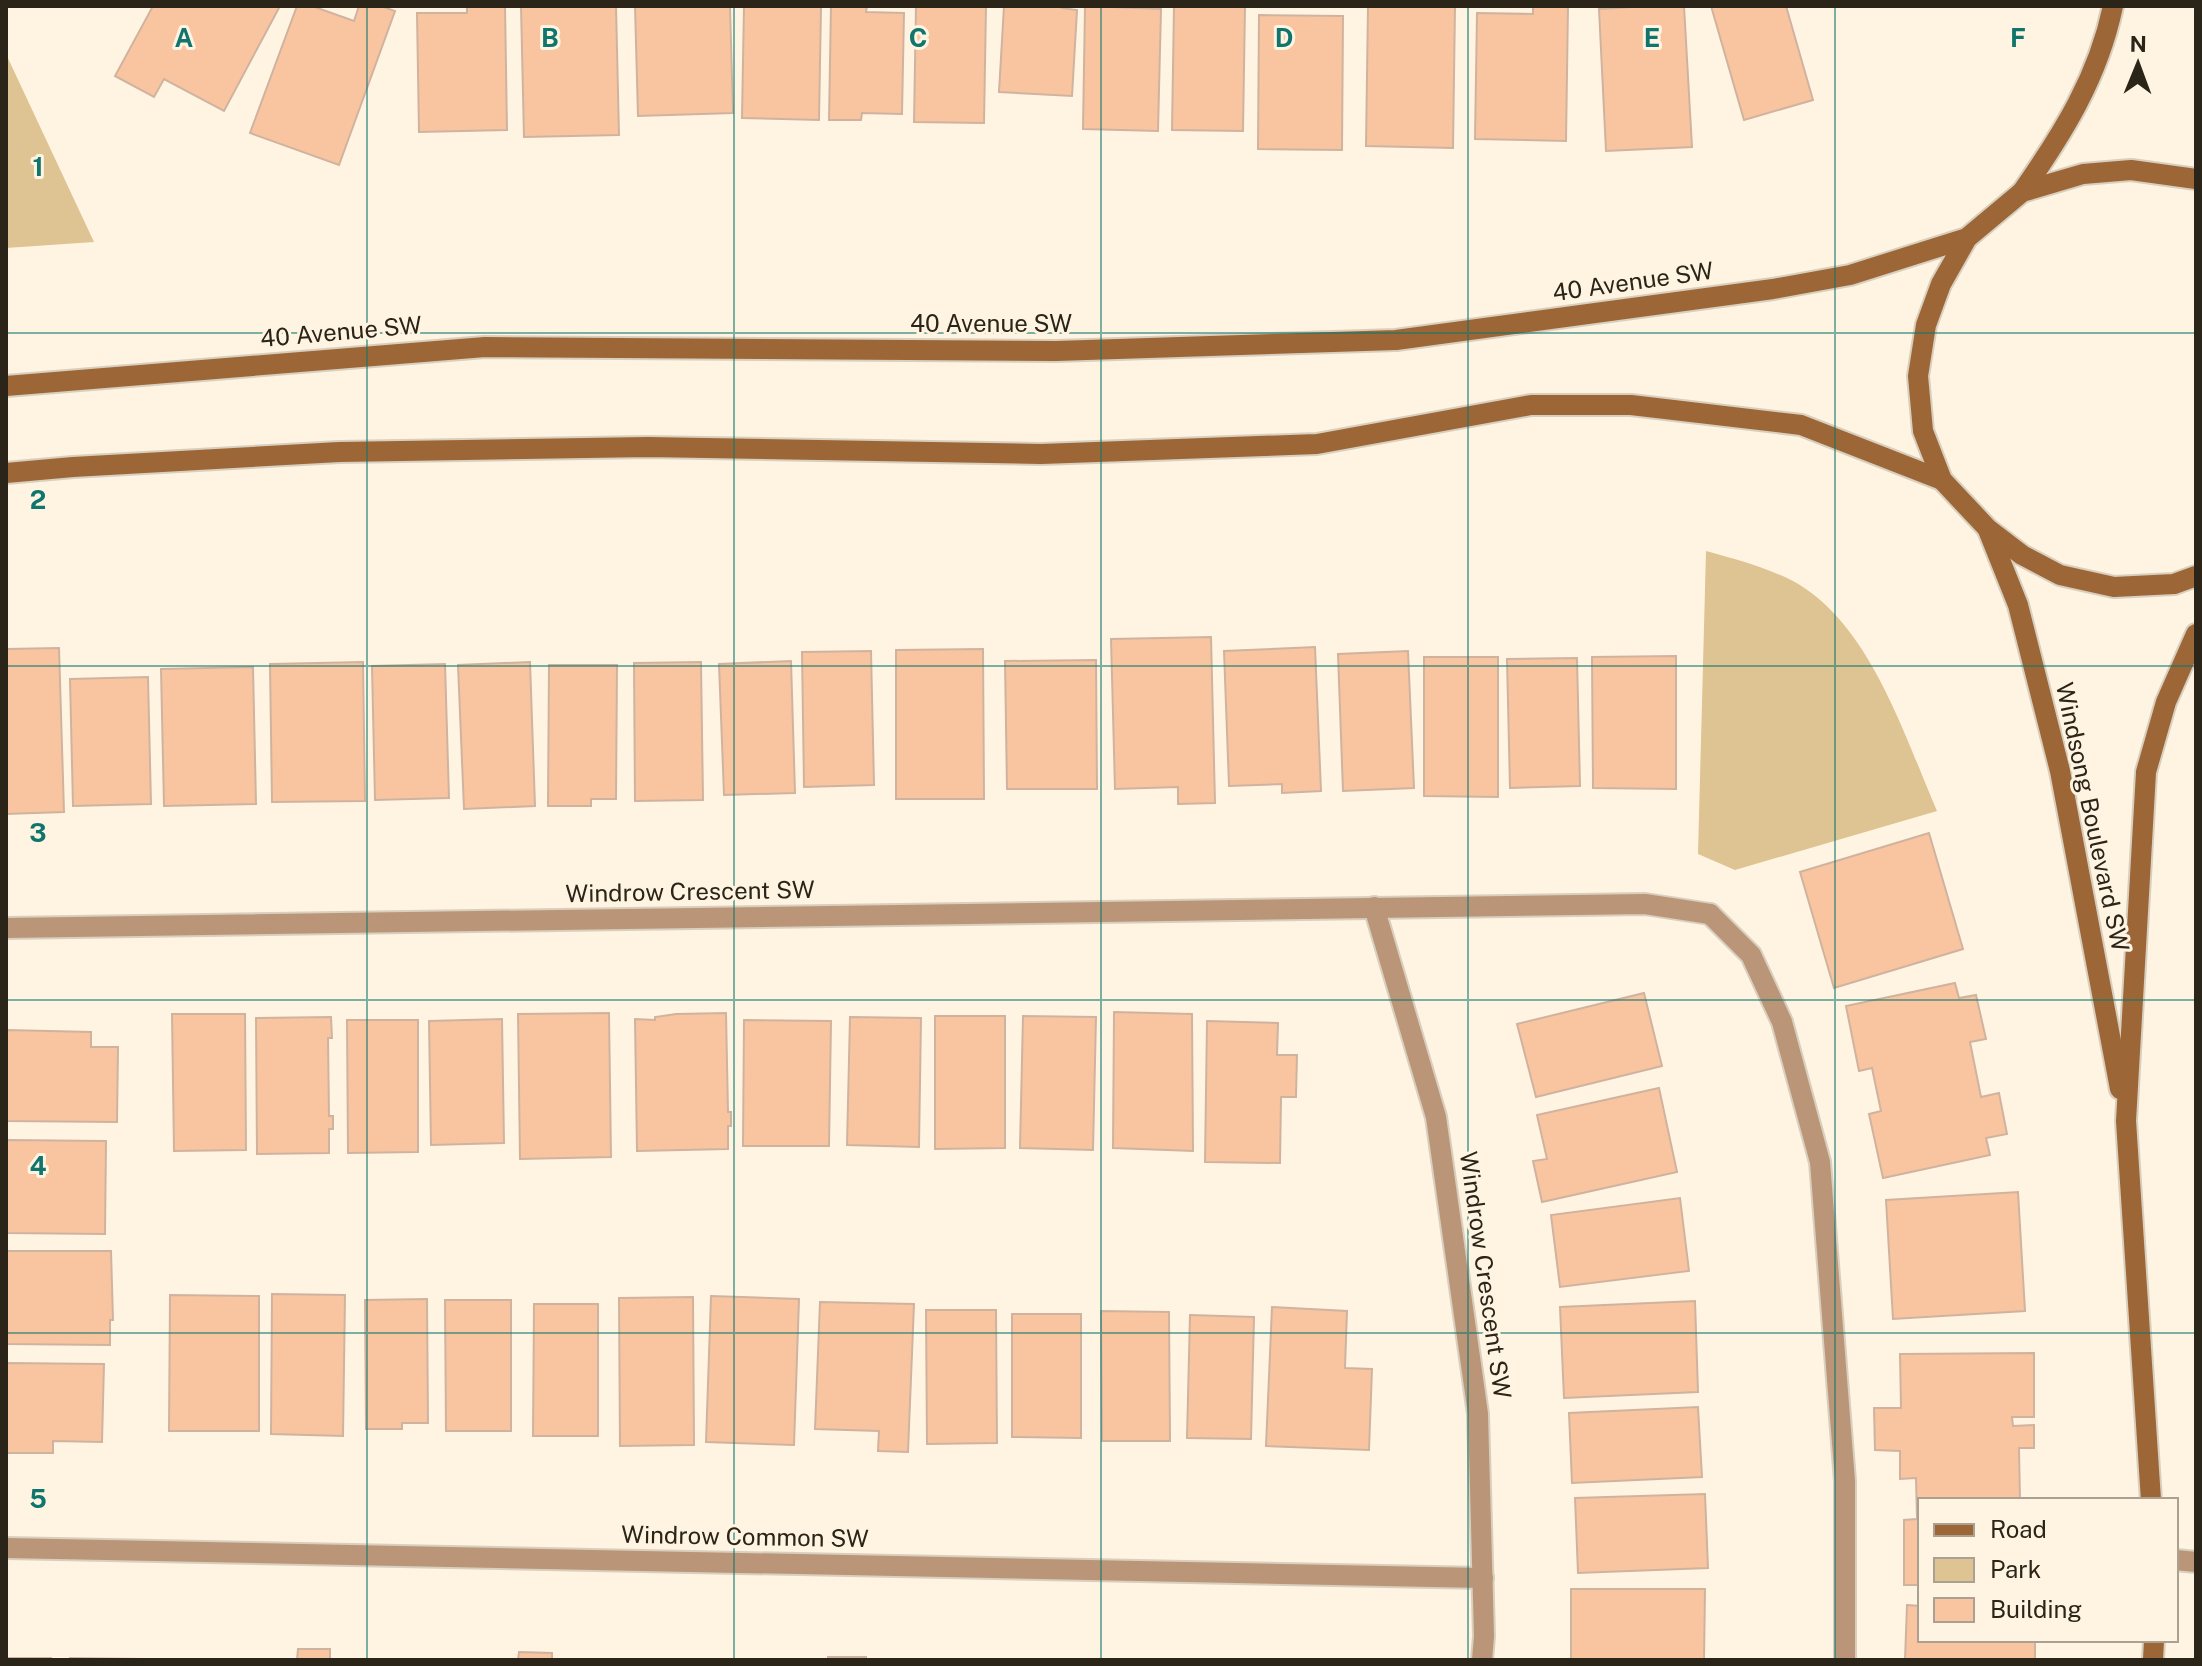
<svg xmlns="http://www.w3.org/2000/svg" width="2202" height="1666" font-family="'Public Sans',sans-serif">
<rect width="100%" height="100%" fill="#fff4e2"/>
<!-- green -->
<g fill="#dec393">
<polygon points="6,54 94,242 6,248"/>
<path d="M1706 551C1735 559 1765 567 1793 581 1870 623 1904 735 1937 811L1735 870 1698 854Z"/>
</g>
<!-- building -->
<g fill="#f9c5a0" stroke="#d0b39f" stroke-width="2">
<polygon points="153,6 280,6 224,111 164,79 154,97 115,76"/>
<polygon points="297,6 312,6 354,21 359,6 381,6 395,11 339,165 250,133"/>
<polygon points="467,6 505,6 507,130 419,132 417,13 467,13"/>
<polygon points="521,6 616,6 619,135 524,137"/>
<polygon points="635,6 730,7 733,113 638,116"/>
<polygon points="744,6 821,7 819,120 742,118"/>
<polygon points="831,6 867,6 866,12 904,13 902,114 862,113 861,120 829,120"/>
<polygon points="916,6 986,6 984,123 914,122"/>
<polygon points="1004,6 1063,6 1062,8 1077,10 1072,96 999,92"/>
<polygon points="1085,6 1161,9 1158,131 1083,129"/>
<polygon points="1174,6 1245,6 1243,131 1172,130"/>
<polygon points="1368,6 1455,6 1453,148 1366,146"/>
<polygon points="1533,6 1568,6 1566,141 1475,139 1477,13 1533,14"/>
<polygon points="1650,6 1684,6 1692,147 1606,151 1599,9"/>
<polygon points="1711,6 1786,6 1813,100 1744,120"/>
<polygon points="1259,15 1343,16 1342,150 1258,149"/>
<polygon points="1211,637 1215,803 1178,804 1178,787 1115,789 1111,639"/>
<polygon points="1315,647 1321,791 1282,793 1282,784 1229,786 1224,651"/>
<polygon points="59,648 64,812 6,814 6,649"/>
<polygon points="983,649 984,799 896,799 896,650"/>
<polygon points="871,651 874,785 804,787 802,652"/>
<polygon points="1408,651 1414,788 1343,791 1338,654"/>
<polygon points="1676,656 1676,789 1593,788 1592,657"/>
<polygon points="1424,657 1498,657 1498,797 1424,796"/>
<polygon points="1577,658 1580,786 1510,788 1507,659"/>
<polygon points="1096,660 1097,789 1007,789 1005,661"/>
<polygon points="791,661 795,793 724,795 719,664"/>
<polygon points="363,662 365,801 272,802 270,664"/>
<polygon points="530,662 535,806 464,809 458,665"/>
<polygon points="701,662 703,800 635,801 634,663"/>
<polygon points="445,664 449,798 375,800 372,666"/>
<polygon points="549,665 617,665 616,799 591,799 591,806 548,806"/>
<polygon points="253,667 256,804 164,806 161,669"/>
<polygon points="148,677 151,804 73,806 70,679"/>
<polygon points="1929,833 1963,949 1834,988 1800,872"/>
<polygon points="1955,983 1959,998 1976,995 1986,1039 1970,1042 1981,1097 1999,1093 2007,1134 1986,1138 1990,1155 1883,1178 1869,1114 1881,1111 1872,1068 1859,1071 1846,1006"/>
<polygon points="1644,993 1662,1066 1536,1097 1517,1024"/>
<polygon points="1114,1012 1192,1014 1193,1151 1113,1148"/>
<polygon points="609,1013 611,1157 520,1159 518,1014"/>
<polygon points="726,1013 728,1112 731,1112 731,1126 728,1126 728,1149 637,1151 635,1019 655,1020 655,1017 676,1014"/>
<polygon points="172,1014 245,1014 246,1150 174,1151"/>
<polygon points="935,1016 1005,1016 1005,1148 935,1149"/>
<polygon points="1023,1016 1096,1017 1093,1150 1020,1148"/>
<polygon points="331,1017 332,1038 328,1038 329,1116 333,1116 333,1129 329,1129 329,1153 257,1154 256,1018"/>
<polygon points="850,1017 921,1018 919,1147 847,1145"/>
<polygon points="502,1019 504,1143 431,1145 429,1021"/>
<polygon points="347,1020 418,1020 418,1152 348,1153"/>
<polygon points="744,1020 831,1021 829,1146 743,1146"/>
<polygon points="1207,1021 1278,1023 1277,1055 1297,1055 1296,1097 1281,1097 1280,1163 1205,1162"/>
<polygon points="6,1030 91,1032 91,1047 118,1047 117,1122 6,1121"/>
<polygon points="1659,1088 1677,1172 1542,1202 1533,1161 1547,1159 1537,1115"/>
<polygon points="6,1140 106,1141 105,1234 6,1233"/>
<polygon points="2018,1192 2025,1311 1893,1319 1886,1200"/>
<polygon points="1680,1198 1689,1271 1560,1287 1551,1215"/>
<polygon points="6,1251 111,1251 113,1320 110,1320 110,1345 6,1344"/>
<polygon points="272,1294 345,1295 343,1436 271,1434"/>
<polygon points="170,1295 259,1296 259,1431 169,1431"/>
<polygon points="711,1296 799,1299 794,1445 706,1442"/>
<polygon points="693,1297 694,1445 620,1446 619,1298"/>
<polygon points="427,1299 428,1423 402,1423 402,1429 366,1429 365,1300"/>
<polygon points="445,1300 511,1300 511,1431 446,1431"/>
<polygon points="1695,1301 1698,1392 1564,1398 1560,1307"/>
<polygon points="820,1302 914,1304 908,1452 878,1451 879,1431 815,1429"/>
<polygon points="534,1304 598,1304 598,1436 533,1436"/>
<polygon points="1272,1307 1347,1311 1345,1368 1372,1369 1369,1450 1266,1446"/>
<polygon points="926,1310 996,1310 997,1443 927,1444"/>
<polygon points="1101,1311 1169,1312 1170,1441 1102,1441"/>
<polygon points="1012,1314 1081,1314 1081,1438 1012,1437"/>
<polygon points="1190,1315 1254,1317 1251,1439 1187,1438"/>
<polygon points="2034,1353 2034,1417 2012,1417 2013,1426 2034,1425 2034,1448 2019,1448 2020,1500 1920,1500 1920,1585 1904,1585 1904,1520 1917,1519 1916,1478 1900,1479 1900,1451 1875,1450 1874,1408 1901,1408 1900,1354"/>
<polygon points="6,1363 104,1364 102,1442 53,1441 53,1453 6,1453"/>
<polygon points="1698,1407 1702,1477 1572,1483 1569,1413"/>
<polygon points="1705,1494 1708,1568 1578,1573 1575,1498"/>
<polygon points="1571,1589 1705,1589 1704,1660 1571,1660"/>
<polygon points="1907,1605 1920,1606 1920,1640 2035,1640 2035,1660 1905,1660"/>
<polygon points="298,1649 330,1649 330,1660 297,1660"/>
<polygon points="519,1652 552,1653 552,1660 518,1660"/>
<rect x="828" y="1657" width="38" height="3"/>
<rect x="6" y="1658" width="45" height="2"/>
<polygon points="70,1658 142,1659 142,1660 70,1660"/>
</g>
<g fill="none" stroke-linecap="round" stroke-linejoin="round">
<!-- lane casing -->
<g stroke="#d9cfbe" stroke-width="24">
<polyline id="lane" points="1710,914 1751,955 1782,1022 1820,1162 1845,1481 1845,1660"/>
</g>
<!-- street casing -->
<g stroke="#d9cfbe" stroke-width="24">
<g id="street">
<polyline points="1374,907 1436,1117 1478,1414 1484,1636 1482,1660"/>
<polyline points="6,928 1645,904 1710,914"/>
<polyline points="6,1548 1483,1578"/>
<polyline points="2176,1560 2196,1562"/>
</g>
</g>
<!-- secondary casing -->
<g stroke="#d9cfbe" stroke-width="24">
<g id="secondary">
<polyline points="2196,179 2131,170 2083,174 2022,192 1967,238 1941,284 1926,325 1918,376 1923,431 1942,480 1988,529 2022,555 2060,575 2114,587 2174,584 2196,576"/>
<path d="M2022 192C2063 133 2098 78 2113 6"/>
<polyline points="6,386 485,347 1056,351 1396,340 1773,289 1850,275 1967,238"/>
<polyline points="6,473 73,467 339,452 648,447 1041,454 1317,444 1531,405 1631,405 1801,425 1942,480"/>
<polyline points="1988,530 2018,605 2060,771 2120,1089"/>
<polyline points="2151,1500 2126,1121 2146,772 2166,702 2196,634"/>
<polyline points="2153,1660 2154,1640"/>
</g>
</g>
<!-- lane -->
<use href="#lane" stroke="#bb9577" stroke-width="20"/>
<!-- street -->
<use href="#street" stroke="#bb9577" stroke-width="20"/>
<!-- secondary -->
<use href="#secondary" stroke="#9c6637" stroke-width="20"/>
</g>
<!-- grid -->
<path fill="none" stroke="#0f766e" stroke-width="2" stroke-opacity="0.55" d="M367 6V1660M734 6V1660M1101 6V1660M1468 6V1660M1835 6V1660M6 333H2196M6 666H2196M6 1000H2196M6 1333H2196"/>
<g text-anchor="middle" stroke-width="6" stroke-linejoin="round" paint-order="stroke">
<!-- street labels -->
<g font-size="24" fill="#2b2519" stroke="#fff4e2">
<text transform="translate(1633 282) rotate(-8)" y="8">40 Avenue SW</text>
<text x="991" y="332">40 Avenue SW</text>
<text transform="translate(341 332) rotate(-5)" y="8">40 Avenue SW</text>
<text transform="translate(2092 817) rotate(78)" y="8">Windsong Boulevard SW</text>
<text transform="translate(690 892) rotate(-1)" y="8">Windrow Crescent SW</text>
<text transform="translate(1485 1275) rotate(82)" y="8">Windrow Crescent SW</text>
<text transform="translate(745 1537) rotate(1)" y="8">Windrow Common SW</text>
</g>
</g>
<g font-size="26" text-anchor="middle" font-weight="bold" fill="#0f766e" stroke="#fff4e2" stroke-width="6" stroke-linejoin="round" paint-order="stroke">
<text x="184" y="47">A</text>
<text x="550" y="47">B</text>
<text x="918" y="47">C</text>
<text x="1284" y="47">D</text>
<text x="1652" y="47">E</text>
<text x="2018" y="47">F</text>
<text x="38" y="176">1</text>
<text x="38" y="509">2</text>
<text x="38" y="842">3</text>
<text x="38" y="1175">4</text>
<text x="38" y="1508">5</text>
</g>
<!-- border -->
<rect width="2202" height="1666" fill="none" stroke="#2b2519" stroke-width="16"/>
<!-- legend -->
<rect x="1918" y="1498" width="260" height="144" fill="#fff4e2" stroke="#aaa192" stroke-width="2"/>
<rect x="1934" y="1524" width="40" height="12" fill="#9c6637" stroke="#aaa192" stroke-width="2"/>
<text x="1990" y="1538" font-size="24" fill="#2b2519">Road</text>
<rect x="1934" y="1558" width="40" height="24" fill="#dec393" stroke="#aaa192" stroke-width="2"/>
<text x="1990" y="1578" font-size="24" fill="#2b2519">Park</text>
<rect x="1934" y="1598" width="40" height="24" fill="#f9c5a0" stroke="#aaa192" stroke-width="2"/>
<text x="1990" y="1618" font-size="24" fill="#2b2519">Building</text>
<!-- north arrow -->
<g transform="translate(2138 64) rotate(1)" stroke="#fff4e2" stroke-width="6" paint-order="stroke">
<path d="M0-6L14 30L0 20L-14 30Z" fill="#2b2519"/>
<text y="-12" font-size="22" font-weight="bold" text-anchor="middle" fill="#2b2519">N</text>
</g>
</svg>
